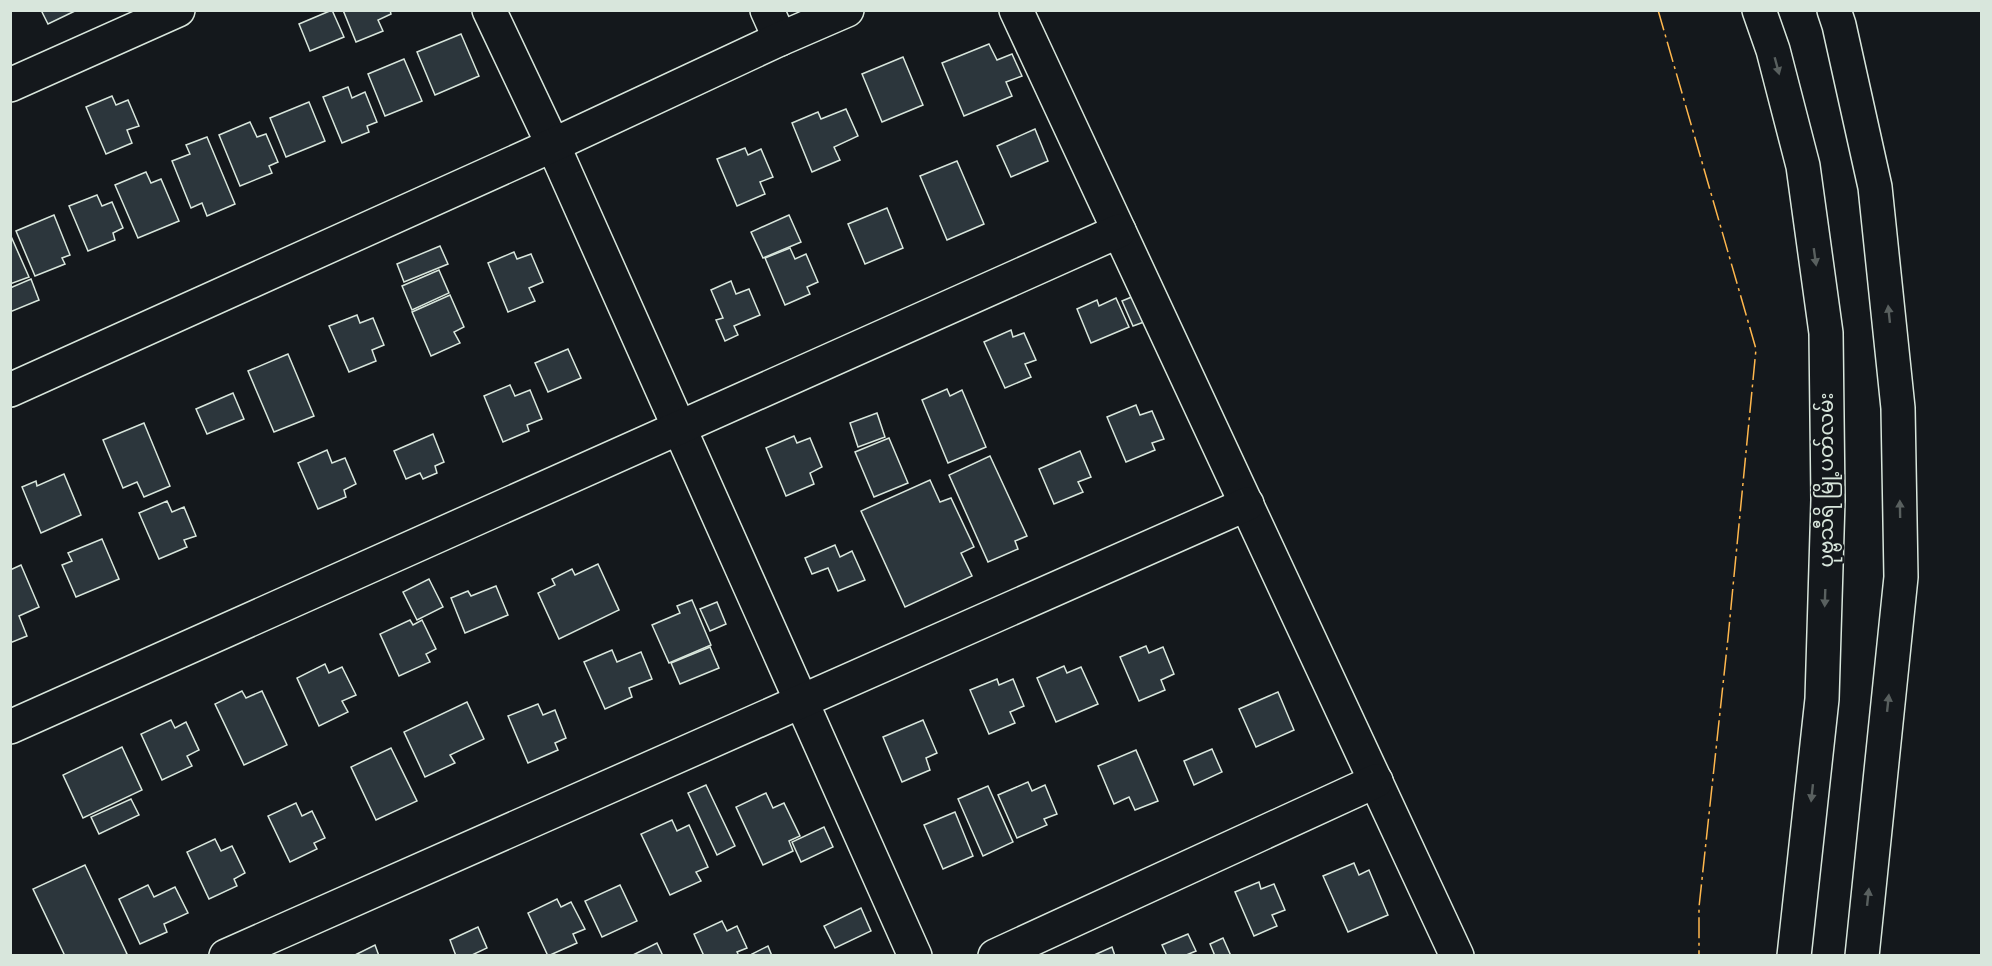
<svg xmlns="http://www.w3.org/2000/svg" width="1992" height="966" font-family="'Nunito Sans','Noto Sans Myanmar',sans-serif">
<rect width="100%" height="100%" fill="#14181c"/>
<!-- building -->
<g fill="#2c363c" stroke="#d8e6dc" stroke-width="1.5">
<polygon points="41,10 77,10 48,24"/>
<polygon points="332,10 344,37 310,51 299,24"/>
<polygon points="343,10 390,10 391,14 378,20 383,31 356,42"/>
<polygon points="461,34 479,76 435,95 417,52"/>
<polygon points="989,44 997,60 1012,54 1022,76 1006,82 1012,96 964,116 942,63"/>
<polygon points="903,57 923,105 882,122 862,74"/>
<polygon points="404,59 422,101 385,116 368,74"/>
<polygon points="348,87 352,98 365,92 377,122 367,126 369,132 342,143 323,97"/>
<polygon points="112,96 116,105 128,100 139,126 127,130 132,143 106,154 86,107"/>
<polygon points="309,102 325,141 286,157 270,118"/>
<polygon points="846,109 858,136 834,147 840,160 812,172 792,123 818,112 821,119"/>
<polygon points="250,122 257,137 266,134 278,162 269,166 272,173 240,186 219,135"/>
<polygon points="1035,129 1048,161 1011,177 997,146"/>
<polygon points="207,137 235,204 207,216 202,203 191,208 172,161 190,154 186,145"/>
<polygon points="745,148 748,155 761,149 773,177 760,182 765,194 737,206 717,159"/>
<polygon points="957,161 984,224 947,240 920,176"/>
<polygon points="146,172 151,183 161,179 179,221 138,238 115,185"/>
<polygon points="97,195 102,206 112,202 123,228 113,233 115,240 88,251 69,206"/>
<polygon points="887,208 903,248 865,264 848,224"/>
<polygon points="54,215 70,255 62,258 65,264 35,276 16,231"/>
<polygon points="789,215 801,242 763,258 751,232"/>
<polygon points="10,234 29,277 10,284"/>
<polygon points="440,246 448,264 404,282 397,264"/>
<polygon points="790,248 795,259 806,254 818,282 807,287 810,294 785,305 765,258"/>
<polygon points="514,252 517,259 531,254 543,282 529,288 535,301 508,312 488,263"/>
<polygon points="439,270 449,293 412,310 402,286"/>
<polygon points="31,279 39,300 10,312 10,288"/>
<polygon points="731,281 736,294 749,289 760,315 734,326 738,335 725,341 716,320 723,318 711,290"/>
<polygon points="450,295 464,327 454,332 460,343 431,356 412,312"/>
<polygon points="1134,296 1144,322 1133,326 1122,301"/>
<polygon points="1116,298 1129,327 1091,343 1077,309 1097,300 1099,306"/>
<polygon points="357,315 360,323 373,318 384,345 372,350 376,361 349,372 329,326"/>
<polygon points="1011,330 1013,337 1024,333 1036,360 1025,364 1031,377 1005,388 984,342"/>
<polygon points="568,349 581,378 548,392 535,363"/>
<polygon points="288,354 314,416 274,432 248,371"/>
<polygon points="510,385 515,396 530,390 542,419 527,425 529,431 503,442 484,396"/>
<polygon points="947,389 950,396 962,390 986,447 948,463 922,400"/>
<polygon points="233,393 244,419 207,434 196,409"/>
<polygon points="1136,405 1140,415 1152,411 1164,439 1152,443 1155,450 1126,462 1107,417"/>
<polygon points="877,413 885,437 858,447 850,423"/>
<polygon points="144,423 170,486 144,497 137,482 123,488 103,440"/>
<polygon points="433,434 444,462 435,466 437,473 423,479 420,473 406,479 394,451"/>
<polygon points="794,436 797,443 810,438 822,467 810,473 814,484 786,496 766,448"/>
<polygon points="889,438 908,483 874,497 855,452"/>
<polygon points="327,450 332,463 345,458 356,484 344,490 346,497 318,509 298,463"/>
<polygon points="1080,451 1091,477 1078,482 1083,492 1054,504 1039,469"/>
<polygon points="990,456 1027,536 1015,541 1018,549 988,562 949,475"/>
<polygon points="64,474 81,515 41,533 22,487 36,481 37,486"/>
<polygon points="930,480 940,502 951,498 974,547 961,553 972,576 905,607 861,511"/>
<polygon points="167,501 172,512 184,507 196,536 184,540 187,547 159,559 139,513"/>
<polygon points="102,539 119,579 76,597 62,565 72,561 68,553"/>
<polygon points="835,545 840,557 852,551 865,580 838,591 828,568 812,574 805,558"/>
<polygon points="598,564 619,610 559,639 538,593 555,585 552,579 572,569 575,575"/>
<polygon points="21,565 39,607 19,616 27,636 10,643 10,570"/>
<polygon points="429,579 443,607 417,620 403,592"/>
<polygon points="496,586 508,615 465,633 451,598 468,591 471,596"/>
<polygon points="692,600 711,645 669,663 652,625 680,613 677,606"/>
<polygon points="717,602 726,624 710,631 700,609"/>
<polygon points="410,620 413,625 422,620 436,649 426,654 430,662 399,676 380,634"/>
<polygon points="1146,646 1149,653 1163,647 1174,674 1161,680 1165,690 1139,701 1120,657"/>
<polygon points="710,647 719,668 680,684 671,663"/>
<polygon points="612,650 617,662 641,652 652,679 629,688 632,697 605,709 584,662"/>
<polygon points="325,664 329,673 342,667 356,695 342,701 348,712 319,726 297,678"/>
<polygon points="1064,666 1067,673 1081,667 1098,704 1056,722 1037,678"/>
<polygon points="997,679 999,685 1013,679 1024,706 1010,712 1015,723 989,734 970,690"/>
<polygon points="242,691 246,698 262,691 287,745 244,765 215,704"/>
<polygon points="1278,692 1294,730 1256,747 1239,709"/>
<polygon points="467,702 484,739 450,755 455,763 425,777 404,732"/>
<polygon points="538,704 543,715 555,710 566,738 555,743 558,750 528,763 508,716"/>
<polygon points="171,720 175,728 186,722 199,750 187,756 192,766 162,780 141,734"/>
<polygon points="923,720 937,753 926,758 930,770 902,782 883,737"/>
<polygon points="122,747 142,790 83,818 63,775"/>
<polygon points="391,748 417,801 376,820 351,767"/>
<polygon points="1212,749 1222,772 1194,785 1184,761"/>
<polygon points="1136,750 1158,801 1135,810 1129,797 1114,804 1098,766"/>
<polygon points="1028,782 1032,791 1045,785 1057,814 1044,819 1047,825 1017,838 998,795"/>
<polygon points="706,785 735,846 717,855 688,793"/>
<polygon points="988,786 1013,842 983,856 958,799"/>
<polygon points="766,793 773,808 784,803 800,836 789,841 793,851 763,865 736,807"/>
<polygon points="131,799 139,815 99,834 91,817"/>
<polygon points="296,803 302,816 312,811 325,838 314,843 317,849 290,862 268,816"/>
<polygon points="955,812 973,856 943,869 924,825"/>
<polygon points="672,820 677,831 689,825 708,867 696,872 701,881 670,895 641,834"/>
<polygon points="824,827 833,847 801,862 792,842"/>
<polygon points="215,839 221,851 232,846 245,873 234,879 237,886 209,899 187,852"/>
<polygon points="1354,863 1359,875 1369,870 1388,915 1348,932 1323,876"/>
<polygon points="85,865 127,954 123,956 65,956 33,889"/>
<polygon points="1259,882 1261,889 1274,884 1285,910 1272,915 1277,926 1254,936 1235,892"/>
<polygon points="148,885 154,897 175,887 188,913 164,924 167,932 140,944 119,899"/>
<polygon points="620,885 637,921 602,937 585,901"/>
<polygon points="557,899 561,907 571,902 585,929 573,934 577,943 548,956 528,913"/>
<polygon points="861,908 871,931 835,948 824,926"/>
<polygon points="722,921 727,931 737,926 747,948 737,952 739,956 704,956 694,934"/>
<polygon points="478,927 487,948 470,956 456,956 450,940"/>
<polygon points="1188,934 1196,951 1184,956 1167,956 1162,945"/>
<polygon points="1223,938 1231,956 1215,956 1210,944"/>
<polygon points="657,943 663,956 631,956"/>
<polygon points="375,945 379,956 353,956"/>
<polygon points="768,946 772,956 753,956 752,954"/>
<polygon points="1112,947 1115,956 1092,956"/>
</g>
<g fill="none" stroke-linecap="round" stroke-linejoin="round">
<!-- minor casing -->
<g stroke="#d8e6dc" stroke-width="36">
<g id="minor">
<polyline points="489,10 553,145 915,956"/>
<polyline points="767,10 780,39"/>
<polyline points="1016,10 1457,956"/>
<polyline points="10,85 178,10"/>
<polyline points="10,390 553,145 780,39 847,10"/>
<polyline points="10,727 1119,231"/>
<polyline points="226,956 1247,504"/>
<polyline points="995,956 1376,781"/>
</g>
</g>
<!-- major casing -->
<g stroke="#d8e6dc" stroke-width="36">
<g id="major">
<polyline points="1759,10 1773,50 1803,166 1826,333 1828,500 1822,699 1794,956"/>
<polyline points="1834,10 1839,25 1875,187 1898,408 1901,577 1862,956"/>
</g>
</g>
<!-- minor -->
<use href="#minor" stroke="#14181c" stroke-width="33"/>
<!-- major -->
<use href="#major" stroke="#14181c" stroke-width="33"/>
<!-- power -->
<polyline stroke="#ffb74d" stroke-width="1.5" stroke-dasharray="21 4.5 3 4.5" stroke-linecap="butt" points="1658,10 1756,349 1728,638 1699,907 1699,956"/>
</g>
<!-- one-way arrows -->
<defs><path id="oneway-solid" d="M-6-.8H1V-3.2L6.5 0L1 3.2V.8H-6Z" transform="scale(1.5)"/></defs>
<g fill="#59605f">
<use href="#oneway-solid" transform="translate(1777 66) rotate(75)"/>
<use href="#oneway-solid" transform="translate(1815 257) rotate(82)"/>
<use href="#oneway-solid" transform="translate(1889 314) rotate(-96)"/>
<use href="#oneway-solid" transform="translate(1900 509) rotate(-91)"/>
<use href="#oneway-solid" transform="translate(1825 598) rotate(92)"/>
<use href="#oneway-solid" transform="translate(1888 703) rotate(-84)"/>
<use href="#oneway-solid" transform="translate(1812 793) rotate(96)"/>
<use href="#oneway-solid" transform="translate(1868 897) rotate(-84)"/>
</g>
<g text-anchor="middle" stroke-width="4.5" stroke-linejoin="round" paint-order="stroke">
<!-- street labels -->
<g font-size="20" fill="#d8e6dc" stroke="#14181c">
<text transform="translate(1826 480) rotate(-90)" y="7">ပုဗ္ဗသီရိ မြို့ပတ်လမ်း</text>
</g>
</g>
<!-- border -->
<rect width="1992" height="966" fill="none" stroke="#d8e6dc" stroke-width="24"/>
</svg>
